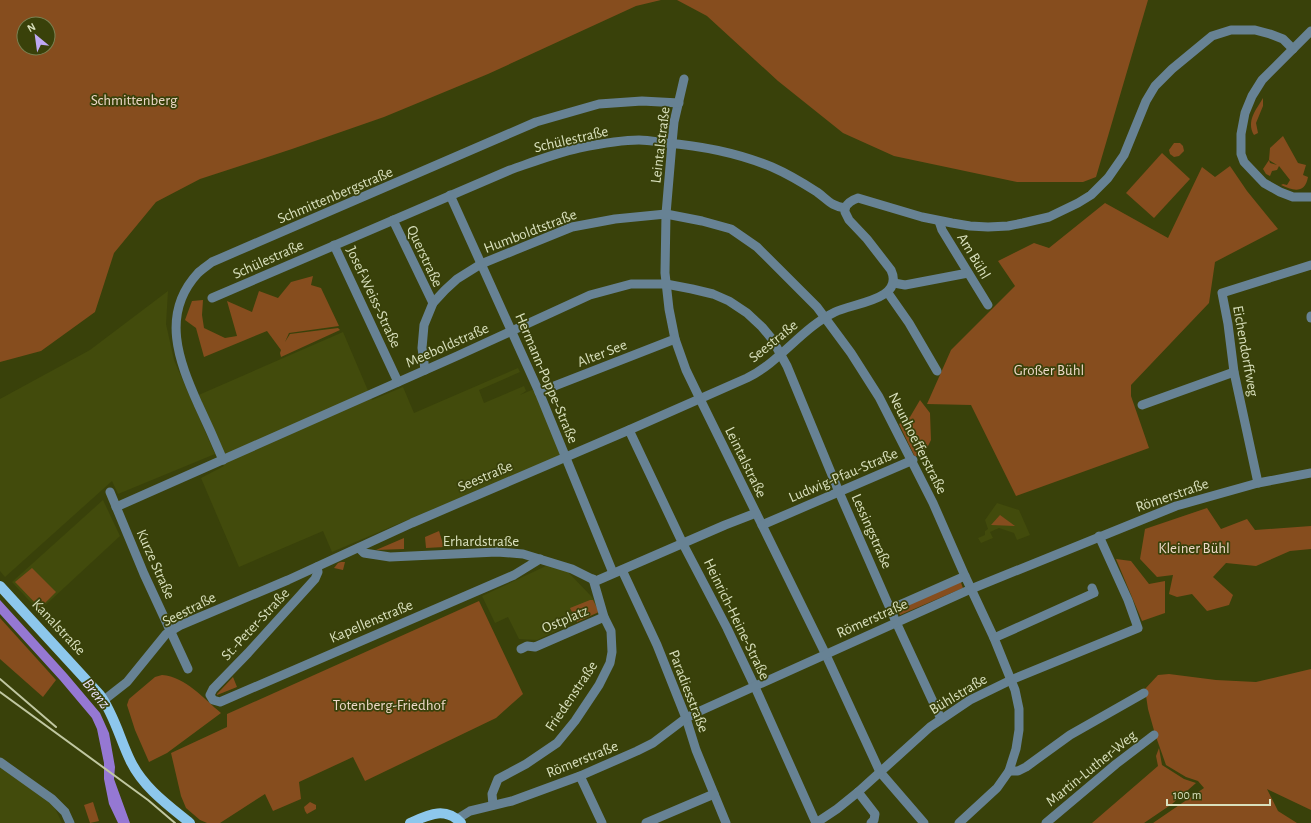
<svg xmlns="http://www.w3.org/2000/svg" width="1311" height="823" font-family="'Alegreya Sans',sans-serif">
<rect width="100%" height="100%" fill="#39410a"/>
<!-- built -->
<g fill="#424b0c">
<polygon points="168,291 166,324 174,360 215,454 118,494 112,481 5,577 0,571 0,399 90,350"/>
<polygon points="343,332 372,400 403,387 414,413 518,368 520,372 479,390 484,403 524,386 526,391 520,395 534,389 563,454 332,552 323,531 239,567 201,478 224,466 194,397"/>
<polygon points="103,500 120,536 39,611 12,582"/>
<polygon points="997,503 1019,510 1030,535 1017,540 1014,533 999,528 990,532 993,538 981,543 978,538 985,535 985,531 988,529 985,520"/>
<polygon points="546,566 568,572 591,596 601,610 537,640 519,639 508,617 495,623 482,596"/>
<polygon points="0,764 52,802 62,823 0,823"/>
</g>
<!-- green -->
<g fill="#864d1e" fill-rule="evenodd">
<path d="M0 0H661L636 6 488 74 384 117 292 149 200 179 156 202 114 253 95 312 41 351 0 362ZM24 24H48V48H24Z"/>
<polygon points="677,0 1148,0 1096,177 1083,182 1017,182 894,156 843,133 778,81 707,16"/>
<path d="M1263 98V106L1256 123 1258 133 1254 135C1246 121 1256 110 1263 98Z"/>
<path d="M1283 136 1298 163 1306 165 1303 175 1308 177C1305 194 1293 191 1281 185L1283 184 1287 185 1290 180 1279 166 1277 170 1272 171 1270 176 1266 174 1263 169 1269 160 1270 163 1277 165 1269 160 1270 148Z"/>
<polygon points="1174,143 1180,143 1183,146 1184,151 1179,156 1174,157 1170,154 1169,150"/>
<polygon points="1162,153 1190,179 1154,218 1126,193"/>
<polygon points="1230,166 1247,191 1278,229 1215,262 1209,303 1131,385 1131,396 1149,448 1016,496 971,405 927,404 951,350 1015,286 998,261 1034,243 1049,248 1105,203 1168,238 1202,167 1215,177"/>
<polygon points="313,276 311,285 321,288 339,326 289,333 285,342 290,334 338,328 340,330 281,357 280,353 281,350 267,331 204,357 196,328 185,320 192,301 203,300 202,315 204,328 225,338 237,336 227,301 252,312 259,291 278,298 291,282"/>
<polygon points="920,400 930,413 931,440 927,448 915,457 899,424 910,417"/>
<polygon points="1207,508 1221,529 1247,519 1255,530 1311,526 1311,549 1290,551 1256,566 1226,563 1213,577 1233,595 1229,605 1207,611 1192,594 1177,597 1169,594 1173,575 1157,577 1140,559 1145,529"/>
<polygon points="1000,515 1015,526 991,525"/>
<polygon points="439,531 444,547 426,548 425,537"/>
<polygon points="404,538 404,549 376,550"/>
<polygon points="1116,559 1131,561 1149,584 1165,581 1165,613 1142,621"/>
<polygon points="341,562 345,562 343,570 334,568 338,563"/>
<polygon points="32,568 56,592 40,608 15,582"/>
<polygon points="960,580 963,588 900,615 896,607"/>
<polygon points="590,600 593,600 599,612 577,622 570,608"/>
<polygon points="479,601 523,694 496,718 365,781 353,757 299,782 301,799 273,811 265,794 220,823 207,823 200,820 186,808 181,796 171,753 227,727 227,714"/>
<polygon points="0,618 56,680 43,697 0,659"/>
<polygon points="1311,669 1311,810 1267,789 1278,811 1297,823 1153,823 1204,788 1198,781 1186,777 1166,765 1155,734 1148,709 1145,689 1158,675 1169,674 1216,680 1256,682"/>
<path d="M162 675C186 677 203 698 221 713L167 753 149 762 135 730 127 705 129 699 155 677Z"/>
<polygon points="233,677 237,687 217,695 217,694"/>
<polygon points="1159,748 1162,765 1184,779 1196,783 1172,804 1144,823 1092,823 1158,766 1156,756"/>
<polygon points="93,802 99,821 90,823 84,805"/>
<polygon points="310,802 316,805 316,809 307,814 305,811 304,807"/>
</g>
<!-- water -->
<polygon fill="#9578d3" points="0,600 67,674 100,713 109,733 115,767 114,779 130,823 118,823 109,804 104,779 104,763 97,729 92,718 60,680 0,614"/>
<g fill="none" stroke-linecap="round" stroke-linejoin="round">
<!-- minor -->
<g stroke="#678294" stroke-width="9">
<polyline points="1311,31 1262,80 1252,96 1245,113 1241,134 1241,154 1244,162 1264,183 1280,192 1293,197 1311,197"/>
<polyline points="684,79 674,122 672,143 666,214 665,273 669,309 675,339 686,370 700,399 826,655 880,772 924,823"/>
<polyline points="450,195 539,392 613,573"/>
<path d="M845 208C848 202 852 200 858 198L922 217 952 223 970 226 988 227 1008 226 1023 223 1049 217 1078 203 1091 195 1108 178 1124 155 1146 101 1155 86 1172 69 1212 36 1231 30H1255L1270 34 1283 39 1293 49"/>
<polyline points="393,220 433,303"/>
<polyline points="939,221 942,230 988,305"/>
<polyline points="334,245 398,382"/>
<polyline points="894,283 905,285 968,273"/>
<polyline points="888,293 909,323 937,371"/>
<path d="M212 298 510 170C533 162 556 153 579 148 599 144 620 140 639 140 648 140 658 142 666 143 703 146 738 153 772 167 788 174 803 183 817 192 828 200 831 206 845 208"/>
<polyline points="1311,316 1311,318"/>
<polyline points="425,370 422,348 424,325 433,303 445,290 457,279 481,264 572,227 615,219 666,214 702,221 731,229 757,247 817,307 851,353 879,397 933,503 965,576 994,638 1015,690 1019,709 1019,730 1016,749 1009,771 997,788 959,823"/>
<polyline points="539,392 675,339"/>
<polyline points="1142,405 1234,372"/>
<polyline points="629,430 683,544 727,628 755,687 816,823"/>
<path d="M223 460C215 441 207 423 198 404 179 361 160 314 198 273 202 269 207 266 212 262L536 122 599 104 642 101 679 103"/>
<polyline points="1258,483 1234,372 1228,324 1222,293 1311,265"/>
<polyline points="110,492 144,574 188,669"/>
<polyline points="116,507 457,356 590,295 631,284 666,284 692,289 713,294 729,301 747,313 762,327 772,339 787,366 839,492 896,622 941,719"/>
<polyline points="762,525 913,460"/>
<polyline points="359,548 364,553 390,557 497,552 523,554 572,569 596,581 725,525 756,513"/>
<polyline points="317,567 318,572 315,579 248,653 213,689 210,695 213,700 220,702 514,575 540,559"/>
<polyline points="622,570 657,645 686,718 696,750 726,823"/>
<polyline points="890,609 965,576"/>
<polyline points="994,638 1094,593 1092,588"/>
<polyline points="521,649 527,646 535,647 604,617"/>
<path d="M104 700 127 682 166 634 181 625 288 580 412 523 629 430 747 378C780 362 802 328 835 312 853 303 905 300 891 270L867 239 849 220 845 212V208"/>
<polyline points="0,762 52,799 65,812 70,823"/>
<polyline points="1009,771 1018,771 1026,767 1070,735 1144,693"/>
<polyline points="580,776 602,823"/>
<polyline points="858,792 875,814 874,820 871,823"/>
<polyline points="493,805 492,794 498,779 526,764 557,743 575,721 599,685 610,663 612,652 611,631 604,617 593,579"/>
<polyline points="457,819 470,811 512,801 580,776 637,751 653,743 686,718 700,711 971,589 1176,506 1258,483 1311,473"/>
<polyline points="646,823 714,794"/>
<polyline points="816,823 837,809 858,792 930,727 970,700 1011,680 1138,628 1128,600 1099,536"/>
<polyline points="1046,823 1116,764 1154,735"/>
</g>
<!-- major -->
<g stroke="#8dc7ec" stroke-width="10">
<path d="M0 586 100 695C115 716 120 740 131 762 144 788 168 805 190 823"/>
<path d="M410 823C428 815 445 806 461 823"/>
</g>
<!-- rail -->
<g stroke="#c0c7a1" stroke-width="2">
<polyline points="0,679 56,727"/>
<polyline points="0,692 148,800 175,823"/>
</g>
</g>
<g text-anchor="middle" stroke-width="3.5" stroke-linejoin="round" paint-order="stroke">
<!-- park labels -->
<g font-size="15" fill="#eed8c8" stroke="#39410a">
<text x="134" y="105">Schmittenberg</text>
<text x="1049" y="375">Großer Bühl</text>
<text x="1194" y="553">Kleiner Bühl</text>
<text x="389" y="710">Totenberg-Friedhof</text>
</g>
<!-- street labels -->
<g font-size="15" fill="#d9e0bd" stroke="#39410a">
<text transform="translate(571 139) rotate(-13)" y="5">Schülestraße</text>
<text transform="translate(660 145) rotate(-83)" y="5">Leintalstraße</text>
<text transform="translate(335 195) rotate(-23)" y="5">Schmittenbergstraße</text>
<text transform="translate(530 231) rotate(-21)" y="5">Humboldtstraße</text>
<text transform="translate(425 256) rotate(65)" y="5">Querstraße</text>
<text transform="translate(974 256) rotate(59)" y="5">Am Bühl</text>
<text transform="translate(268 259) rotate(-24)" y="5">Schülestraße</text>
<text transform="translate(374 297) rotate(65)" y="5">Josef-Weiss-Straße</text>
<text transform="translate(773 341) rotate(-39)" y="5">Seestraße</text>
<text transform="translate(447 345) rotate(-24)" y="5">Meeboldstraße</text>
<text transform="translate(1246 351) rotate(80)" y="5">Eichendorffweg</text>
<text transform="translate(602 353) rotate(-21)" y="5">Alter See</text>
<text transform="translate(547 378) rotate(67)" y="5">Hermann-Poppe-Straße</text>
<text transform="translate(918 443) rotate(63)" y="5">Neunhoefferstraße</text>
<text transform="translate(746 462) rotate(64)" y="5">Leintalstraße</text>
<text transform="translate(843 475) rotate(-23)" y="5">Ludwig-Pfau-Straße</text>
<text transform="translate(485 476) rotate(-23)" y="5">Seestraße</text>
<text transform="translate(1172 495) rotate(-19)" y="5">Römerstraße</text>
<text transform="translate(872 531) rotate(66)" y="5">Lessingstraße</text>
<text x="481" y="546">Erhardstraße</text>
<text transform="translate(156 564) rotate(66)" y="5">Kurze Straße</text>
<text transform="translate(189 609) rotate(-27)" y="5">Seestraße</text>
<text transform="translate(872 618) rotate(-24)" y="5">Römerstraße</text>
<text transform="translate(565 619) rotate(-23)" y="5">Ostplatz</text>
<text transform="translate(737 619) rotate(64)" y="5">Heinrich-Heine-Straße</text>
<text transform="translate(371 621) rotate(-23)" y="5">Kapellenstraße</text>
<text transform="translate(255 624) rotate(-47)" y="5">St.-Peter-Straße</text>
<text transform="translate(59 627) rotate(47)" y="5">Kanalstraße</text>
<text transform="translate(689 691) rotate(69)" y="5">Paradiesstraße</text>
<text transform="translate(958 694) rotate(-31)" y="5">Bühlstraße</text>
<text transform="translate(571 696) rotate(-56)" y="5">Friedenstraße</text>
<text transform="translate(582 759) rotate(-22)" y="5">Römerstraße</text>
<text transform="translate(1091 768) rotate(-39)" y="5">Martin-Luther-Weg</text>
</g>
<!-- water labels -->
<g font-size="16" font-style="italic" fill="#e4def6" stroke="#39410a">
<text transform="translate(97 693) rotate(51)" y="6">Brenz</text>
</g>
</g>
<!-- north arrow -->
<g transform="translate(36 36) rotate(331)"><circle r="19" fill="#39410a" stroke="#798152"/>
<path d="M0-3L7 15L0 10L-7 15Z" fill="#bfa9f4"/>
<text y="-6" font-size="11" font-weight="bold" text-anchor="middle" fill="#d9e0bd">N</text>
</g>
<!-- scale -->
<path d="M1167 799v6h103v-6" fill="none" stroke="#d9e0bd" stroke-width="2"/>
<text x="1173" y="799" font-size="12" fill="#d9e0bd" stroke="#39410a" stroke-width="3" paint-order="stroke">100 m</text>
</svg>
